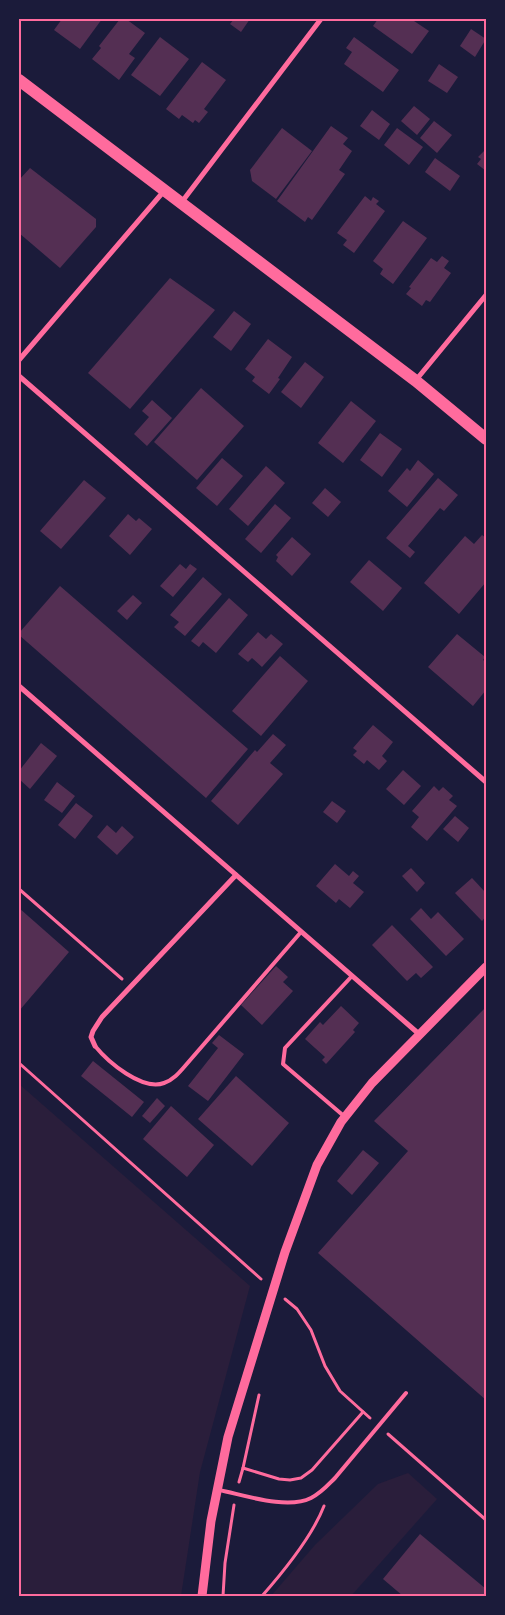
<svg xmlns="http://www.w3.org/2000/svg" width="505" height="1615" font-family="'Golos Text',sans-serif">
<rect width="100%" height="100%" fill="#1b1b3a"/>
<!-- green -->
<g fill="#2a1e3b">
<polygon points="19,1084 250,1286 200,1472 181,1596 20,1596 19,1550"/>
<polygon points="408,1473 437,1499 351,1596 271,1596 315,1545 378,1484"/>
</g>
<!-- building -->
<g fill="#542f53">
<polygon points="62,19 102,19 80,49 54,30"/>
<polygon points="120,19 126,19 145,33 129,54 135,58 119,80 92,59 101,48 99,46"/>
<polygon points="234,19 250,19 241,32 230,24"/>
<polygon points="378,19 411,19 429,31 412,54 373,26"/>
<polygon points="471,29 486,39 475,57 460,46"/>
<polygon points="160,37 189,59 160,96 131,75"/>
<polygon points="354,37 399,70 383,92 344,64 352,52 346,48"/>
<polygon points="202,62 226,80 204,109 208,112 199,123 195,120 193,123 182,115 179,119 166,109"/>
<polygon points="439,64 458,77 447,93 428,81"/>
<polygon points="414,106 430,119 417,135 401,121"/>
<polygon points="372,110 390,124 379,140 360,126"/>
<polygon points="434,121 452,135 437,153 420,138"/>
<polygon points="331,126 348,138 343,144 352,151 339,170 345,174 312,220 308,217 305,222 277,201"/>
<polygon points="282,128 312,151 276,199 252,181 250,170"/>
<polygon points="397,128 423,147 409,165 384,145"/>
<polygon points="485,150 486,151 486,171 477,164 481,159 478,157"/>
<polygon points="435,158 460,176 450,191 425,172"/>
<polygon points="30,168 96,219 96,227 60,268 19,233 19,180"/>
<polygon points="365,196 371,201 373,197 379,201 376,204 385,211 354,253 343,245 347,240 337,233"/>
<polygon points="403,221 427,238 393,284 380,274 383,269 373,261"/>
<polygon points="442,256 449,261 444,268 451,273 430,302 426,300 422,306 406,294 411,288 409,287 431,258 437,262"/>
<polygon points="170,278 215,310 130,409 88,373"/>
<polygon points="234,311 251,324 231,351 213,337"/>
<polygon points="268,339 292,357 278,378 280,379 269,394 252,381 255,377 245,369"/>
<polygon points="305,362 324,377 301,408 281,392"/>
<polygon points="201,388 244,426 197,480 154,442"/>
<polygon points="152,400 172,418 147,446 134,434 149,417 142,411"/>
<polygon points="351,401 376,421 343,463 318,443"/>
<polygon points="380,433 402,449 382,477 360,460"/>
<polygon points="222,458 243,476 217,506 196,488"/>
<polygon points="418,460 434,474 407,507 388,491 407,468 410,471"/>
<polygon points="266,466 285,483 248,526 229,509"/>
<polygon points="438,478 458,495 444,511 440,508 408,546 415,552 410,558 386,538"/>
<polygon points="84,480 106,498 61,549 40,531"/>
<polygon points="325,488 341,502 328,517 312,503"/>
<polygon points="275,504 291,518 261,553 245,539"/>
<polygon points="128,514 136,521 139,518 152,529 130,555 109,536"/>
<polygon points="482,535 486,538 486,582 459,614 424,583 465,536 474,544"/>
<polygon points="292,537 311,554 292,576 276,561 278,557 276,555"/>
<polygon points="369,560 402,588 383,611 350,582"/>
<polygon points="180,564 186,569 190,564 197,569 173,597 160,586"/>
<polygon points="203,577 222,594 185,636 174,627 179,622 170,615"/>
<polygon points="60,586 248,749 206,798 19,635 19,633"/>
<polygon points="133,595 142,603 127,620 117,611"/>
<polygon points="229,598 248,615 216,653 203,642 199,647 191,641"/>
<polygon points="258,632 266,639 271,634 283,644 262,667 252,658 248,662 238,654"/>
<polygon points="457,634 485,657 483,660 486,662 486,690 473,706 428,667"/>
<polygon points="280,656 308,681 261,736 232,711"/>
<polygon points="373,725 393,742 382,756 387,761 379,770 367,760 364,764 353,755 357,751 353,748"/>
<polygon points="273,734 286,745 270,763 283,774 238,825 211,801 255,750 257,752"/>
<polygon points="41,743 57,756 30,789 19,779 19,771"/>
<polygon points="403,770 421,786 404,805 386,789"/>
<polygon points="57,782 75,796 62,813 44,800"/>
<polygon points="434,786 439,791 443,787 453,796 449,800 457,806 427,841 411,827 419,817 412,811"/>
<polygon points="332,801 346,811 337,823 323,812"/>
<polygon points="76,803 93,816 75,839 58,825"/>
<polygon points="455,816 469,828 458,842 443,829"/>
<polygon points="107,825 116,833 122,826 134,837 117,855 97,837"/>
<polygon points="335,864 349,876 353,871 359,876 353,883 364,892 350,908 339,899 336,903 316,886"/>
<polygon points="411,868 425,883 417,892 402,876"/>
<polygon points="472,878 486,893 486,916 482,921 455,893"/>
<polygon points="19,908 69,952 19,1011"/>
<polygon points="421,908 431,919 438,912 464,939 446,956 410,919"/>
<polygon points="392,925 433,967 421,978 416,973 407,981 372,945"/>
<polygon points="276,966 288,977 283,982 293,991 262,1025 241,1005"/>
<polygon points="341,1006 359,1023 353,1030 355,1032 326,1064 322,1060 325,1057 305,1039 320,1022 323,1025"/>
<polygon points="484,1009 486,1011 486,1305 485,1306 486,1400 318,1253 408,1151 374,1121"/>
<polygon points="219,1035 244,1054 208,1101 188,1086 218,1048 212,1043"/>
<polygon points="93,1061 144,1102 132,1117 81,1076"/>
<polygon points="236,1076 289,1123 252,1166 198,1119"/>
<polygon points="157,1098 165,1106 150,1123 142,1116"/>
<polygon points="171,1106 214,1145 187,1177 143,1139"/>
<polygon points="363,1150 379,1163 352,1195 337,1181"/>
<polygon points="420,1534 486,1589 486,1596 403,1596 383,1579"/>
</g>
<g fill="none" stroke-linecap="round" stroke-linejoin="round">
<!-- path -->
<g stroke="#ff6b9d" stroke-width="3">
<polyline points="19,889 122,979"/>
<polyline points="19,1063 261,1279"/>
<polyline points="285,1299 297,1309 311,1330 325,1366 340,1391 370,1418"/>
<polyline points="388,1434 486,1520"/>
<polyline points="243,1468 259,1395"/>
<polyline points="239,1482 243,1468 279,1479 290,1480 301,1478 312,1470 363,1412"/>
<polyline points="223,1596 225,1563 234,1505"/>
<path d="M262 1596C284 1571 312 1537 324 1506"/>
</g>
<!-- service -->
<g stroke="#ff6b9d" stroke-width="4">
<path d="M95 1046C108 1062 142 1091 164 1083 173 1080 179 1073 185 1066L301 932"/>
<polyline points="345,1117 283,1064 285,1048 352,976"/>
<path d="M219 1490C244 1495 287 1510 311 1498 321 1493 327 1486 335 1478L406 1393"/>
</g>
<!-- minor -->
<g stroke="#ff6b9d" stroke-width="5">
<polyline points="181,203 321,19"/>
<polyline points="19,360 164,191"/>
<polyline points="19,376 486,782"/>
<polyline points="416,380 486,295"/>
<polyline points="19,686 419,1034"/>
<polyline points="95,1046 91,1037 93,1031 102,1017 236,875"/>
</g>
<!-- tertiary -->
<polyline stroke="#ff6b9d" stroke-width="9" points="202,1596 211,1521 228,1437 285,1252 317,1165 341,1122 372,1083 486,967"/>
<!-- primary -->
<polyline stroke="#ff6b9d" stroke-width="12" points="19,80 416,381 486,439"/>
</g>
<!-- border -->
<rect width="505" height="1615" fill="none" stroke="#1b1b3a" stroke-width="40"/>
<rect x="20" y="20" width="465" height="1575" fill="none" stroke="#ff6b9d" stroke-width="2"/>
</svg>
